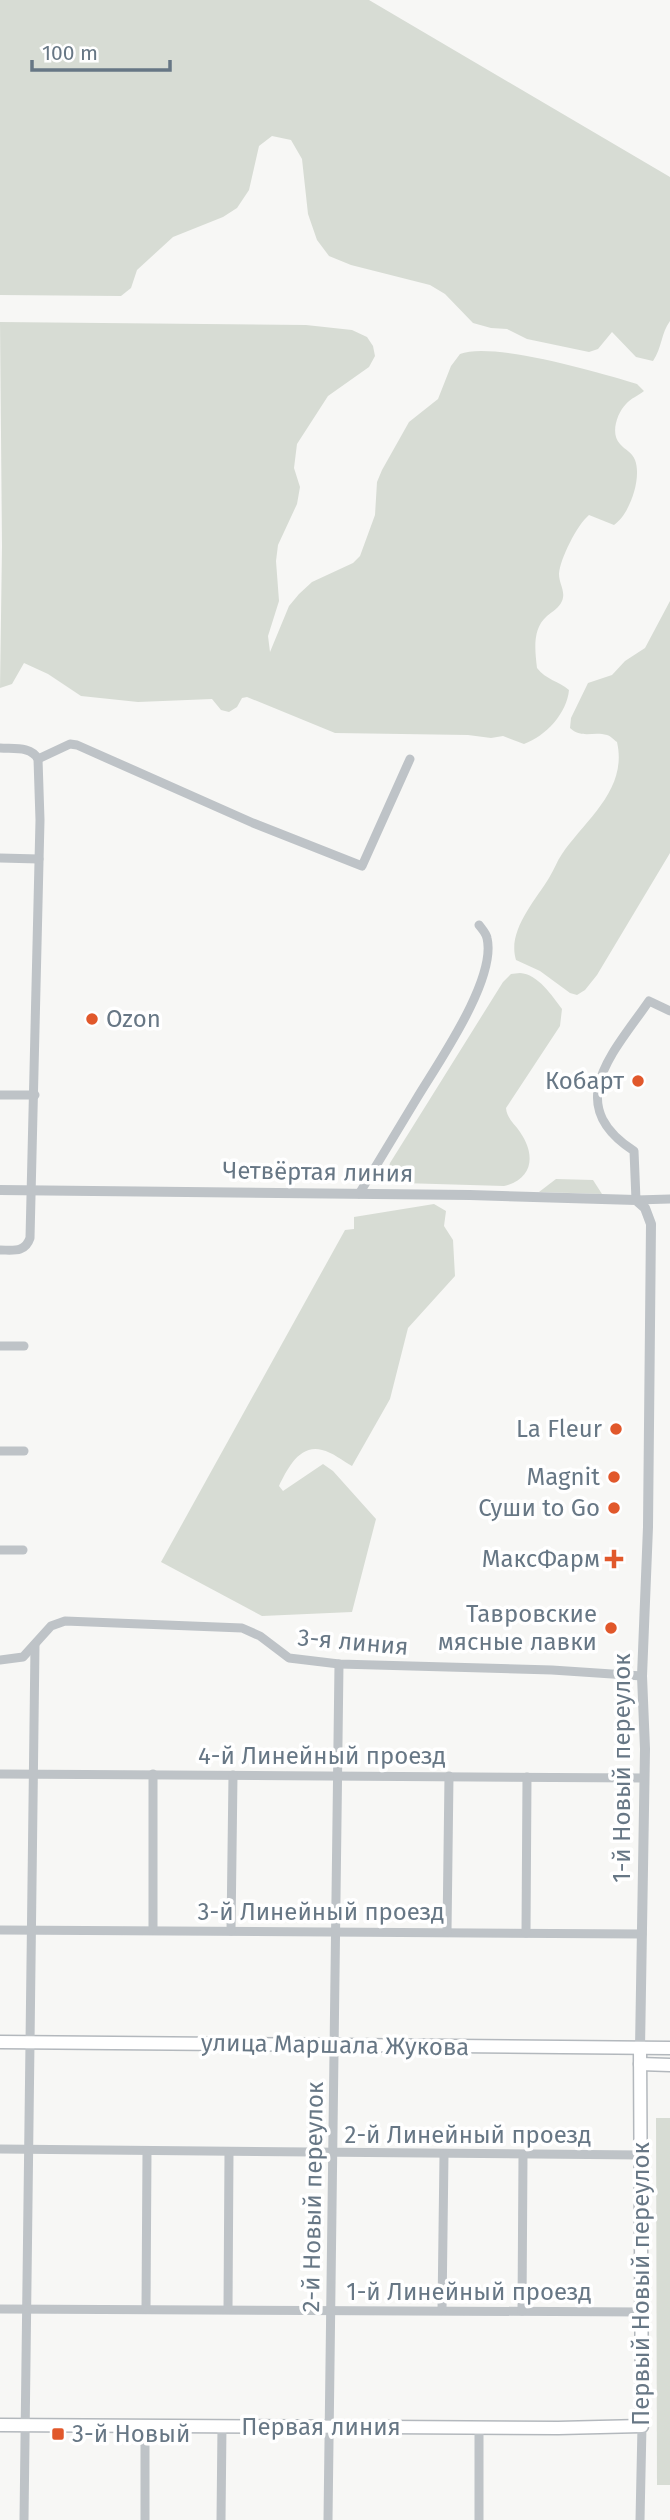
<svg xmlns="http://www.w3.org/2000/svg" width="670" height="2520" font-family="'Fira Sans',sans-serif">
<rect width="100%" height="100%" fill="#f7f7f5"/>
<!-- green -->
<g fill="#d7dcd4">
<path d="M0 0H369L670 177V321C661 333 662 348 653 361L636 357 612 332 598 349 589 352 527 339 507 329 491 328 473 323 445 294 430 285 351 265 329 256 317 240 308 214 302 159 291 140 272 136 259 146 249 190 237 208 223 217 173 237 137 270 131 288 121 296 0 295Z"/>
<path d="M0 322 306 325 352 330 367 337 373 346 375 356 369 367 328 396 297 444 294 468 300 487 297 504 278 545 276 561 279 601 268 636 270 652 289 606 299 594 312 582 353 563 360 556 375 515 377 482 382 470 409 422 438 399 451 366 460 354C492 341 601 373 637 384L644 391C638 396 631 398 626 404 617 413 610 434 620 444 625 450 632 452 635 460 642 478 630 514 614 525L589 515C577 525 560 559 559 574 559 584 566 591 562 601 559 608 553 611 547 616 532 629 535 650 537 668 546 680 559 681 569 690 567 713 546 736 524 744L503 736 491 738 468 735 335 733 247 697 242 698 237 707 229 712 221 710 212 699 138 702 81 696 48 674 24 663 12 684 0 688 2 546Z"/>
<path d="M670 601V853L597 975 585 990 577 995 570 993 540 971 516 960C507 931 535 901 549 878 554 870 557 861 562 854 585 820 628 790 617 742 614 740 611 736 607 735 593 731 582 739 570 728L571 718 588 683 612 675 625 661 645 648Z"/>
<path d="M520 973C538 974 552 996 562 1009L560 1026 506 1108C507 1119 515 1124 520 1132 536 1155 533 1179 504 1186L402 1183 392 1176 388 1170 390 1163 503 982 511 974Z"/>
<polygon points="556,1179 593,1180 602,1194 539,1192"/>
<path d="M434 1204 446 1211 444 1226 453 1240 455 1276 408 1328 390 1399 352 1466C343 1461 332 1452 322 1450 299 1444 287 1470 279 1486L283 1491 323 1464 333 1471 376 1519 352 1612 262 1616 161 1562 345 1230 354 1229V1217Z"/>
<polygon points="656,2118 670,2118 670,2485 657,2485"/>
</g>
<g fill="none" stroke-linecap="round" stroke-linejoin="round">
<!-- secondary casing -->
<g stroke="#b3b8bd" stroke-width="15">
<g id="secondary">
<polyline points="0,2042 670,2048"/>
<polyline points="640,2064 670,2065"/>
<polyline points="0,2425 558,2428 642,2426 640,2048"/>
</g>
</g>
<!-- minor -->
<g stroke="#bec3c7" stroke-width="9">
<path d="M0 748C14 749 31 746 38 759L40 820 30 1238C25 1253 13 1250 0 1250"/>
<polyline points="38,759 70,744 77,745 253,823 362,866 410,759"/>
<polyline points="0,858 39,859"/>
<path d="M670 1011 649 1001C614 1052 561 1104 634 1151L636 1200 670 1199"/>
<polyline points="0,1095 35,1095"/>
<path d="M359 1194C378 1162 398 1130 417 1098 438 1063 497 979 487 938 486 933 482 929 479 925"/>
<polyline points="0,1346 24,1346"/>
<polyline points="0,1451 24,1451"/>
<polyline points="0,1550 23,1550"/>
<polyline points="0,1660 23,1657 51,1626 65,1621 242,1628 260,1636 289,1658 339,1664 552,1670 642,1676"/>
<polyline points="0,1774 644,1778"/>
<polyline points="0,1930 642,1934"/>
<polyline points="153,1930 153,1774"/>
<polyline points="231,1931 233,1775"/>
<polyline points="447,1932 449,1776"/>
<polyline points="526,1933 527,1777"/>
<polyline points="0,2149 641,2155"/>
<polyline points="0,2309 643,2312"/>
<polyline points="146,2309 147,2151"/>
<polyline points="228,2309 229,2152"/>
<polyline points="442,2310 444,2154"/>
<polyline points="522,2311 523,2155"/>
<polyline points="24,2520 35,1645"/>
<polyline points="145,2520 145,2426"/>
<polyline points="221,2520 222,2426"/>
<polyline points="328,2520 339,1664"/>
<polyline points="479,2520 479,2428"/>
<polyline points="640,2520 642,2426"/>
</g>
<!-- tertiary -->
<polyline stroke="#bec3c7" stroke-width="10" points="0,1190 470,1195 636,1200 645,1208 651,1224 648,1527 642,1676 645,1749 640,2048"/>
<!-- secondary -->
<use href="#secondary" stroke="#fff" stroke-width="12"/>
</g>
<!-- markers -->
<g fill="#e1582b" stroke="#fff" stroke-width="2.5">
<circle cx="92" cy="1019" r="7"/>
<circle cx="638" cy="1081" r="7"/>
<circle cx="616" cy="1429" r="7"/>
<circle cx="614" cy="1477" r="7"/>
<circle cx="614" cy="1508" r="7"/>
<path d="M610.5 1548.5h7v7h7v7h-7v7h-7v-7h-7v-7h7z"/>
<circle cx="611" cy="1628" r="7"/>
<rect x="51" y="2427" width="14" height="14" rx="3.5"/>
</g>
<g text-anchor="middle" stroke-width="7" stroke-linejoin="round" paint-order="stroke">
<!-- poi labels -->
<g font-size="24" fill="#677785" stroke="#fff" text-anchor="end">
<text x="106" y="1027" text-anchor="start">Ozon</text>
<text x="624" y="1089">Кобарт</text>
<text x="602" y="1437">La Fleur</text>
<text x="600" y="1485">Magnit</text>
<text x="600" y="1516">Суши to Go</text>
<text x="600" y="1567">МаксФарм</text>
<text x="597" y="1622">Тавровские<tspan x="597" dy="28">мясные лавки</tspan></text>
<text x="72" y="2442" text-anchor="start">3-й Новый</text>
</g>
<!-- street labels -->
<g font-size="24" fill="#677785" stroke="#fff">
<text transform="translate(318 1172) rotate(1)" y="8">Четвёртая линия</text>
<text transform="translate(353 1642) rotate(5)" y="8">3-я линия</text>
<text x="322" y="1764">4-й Линейный проезд</text>
<text transform="translate(622 1768) rotate(-90)" y="8">1-й Новый переулок</text>
<text x="321" y="1920">3-й Линейный проезд</text>
<text transform="translate(335 2045) rotate(1)" y="8">улица Маршала Жукова</text>
<text x="468" y="2143">2-й Линейный проезд</text>
<text transform="translate(313 2197) rotate(-89)" y="8">2-й Новый переулок</text>
<text transform="translate(641 2284) rotate(-90)" y="8">Первый Новый переулок</text>
<text x="469" y="2300">1-й Линейный проезд</text>
<text x="321" y="2435">Первая линия</text>
</g>
</g>
<!-- scale -->
<path d="M32 60v10h138v-10" fill="none" stroke="#677785" stroke-width="3.5"/>
<text x="42" y="60" font-size="21" fill="#677785" stroke="#ffffff" stroke-width="5" paint-order="stroke">100 m</text>
</svg>
